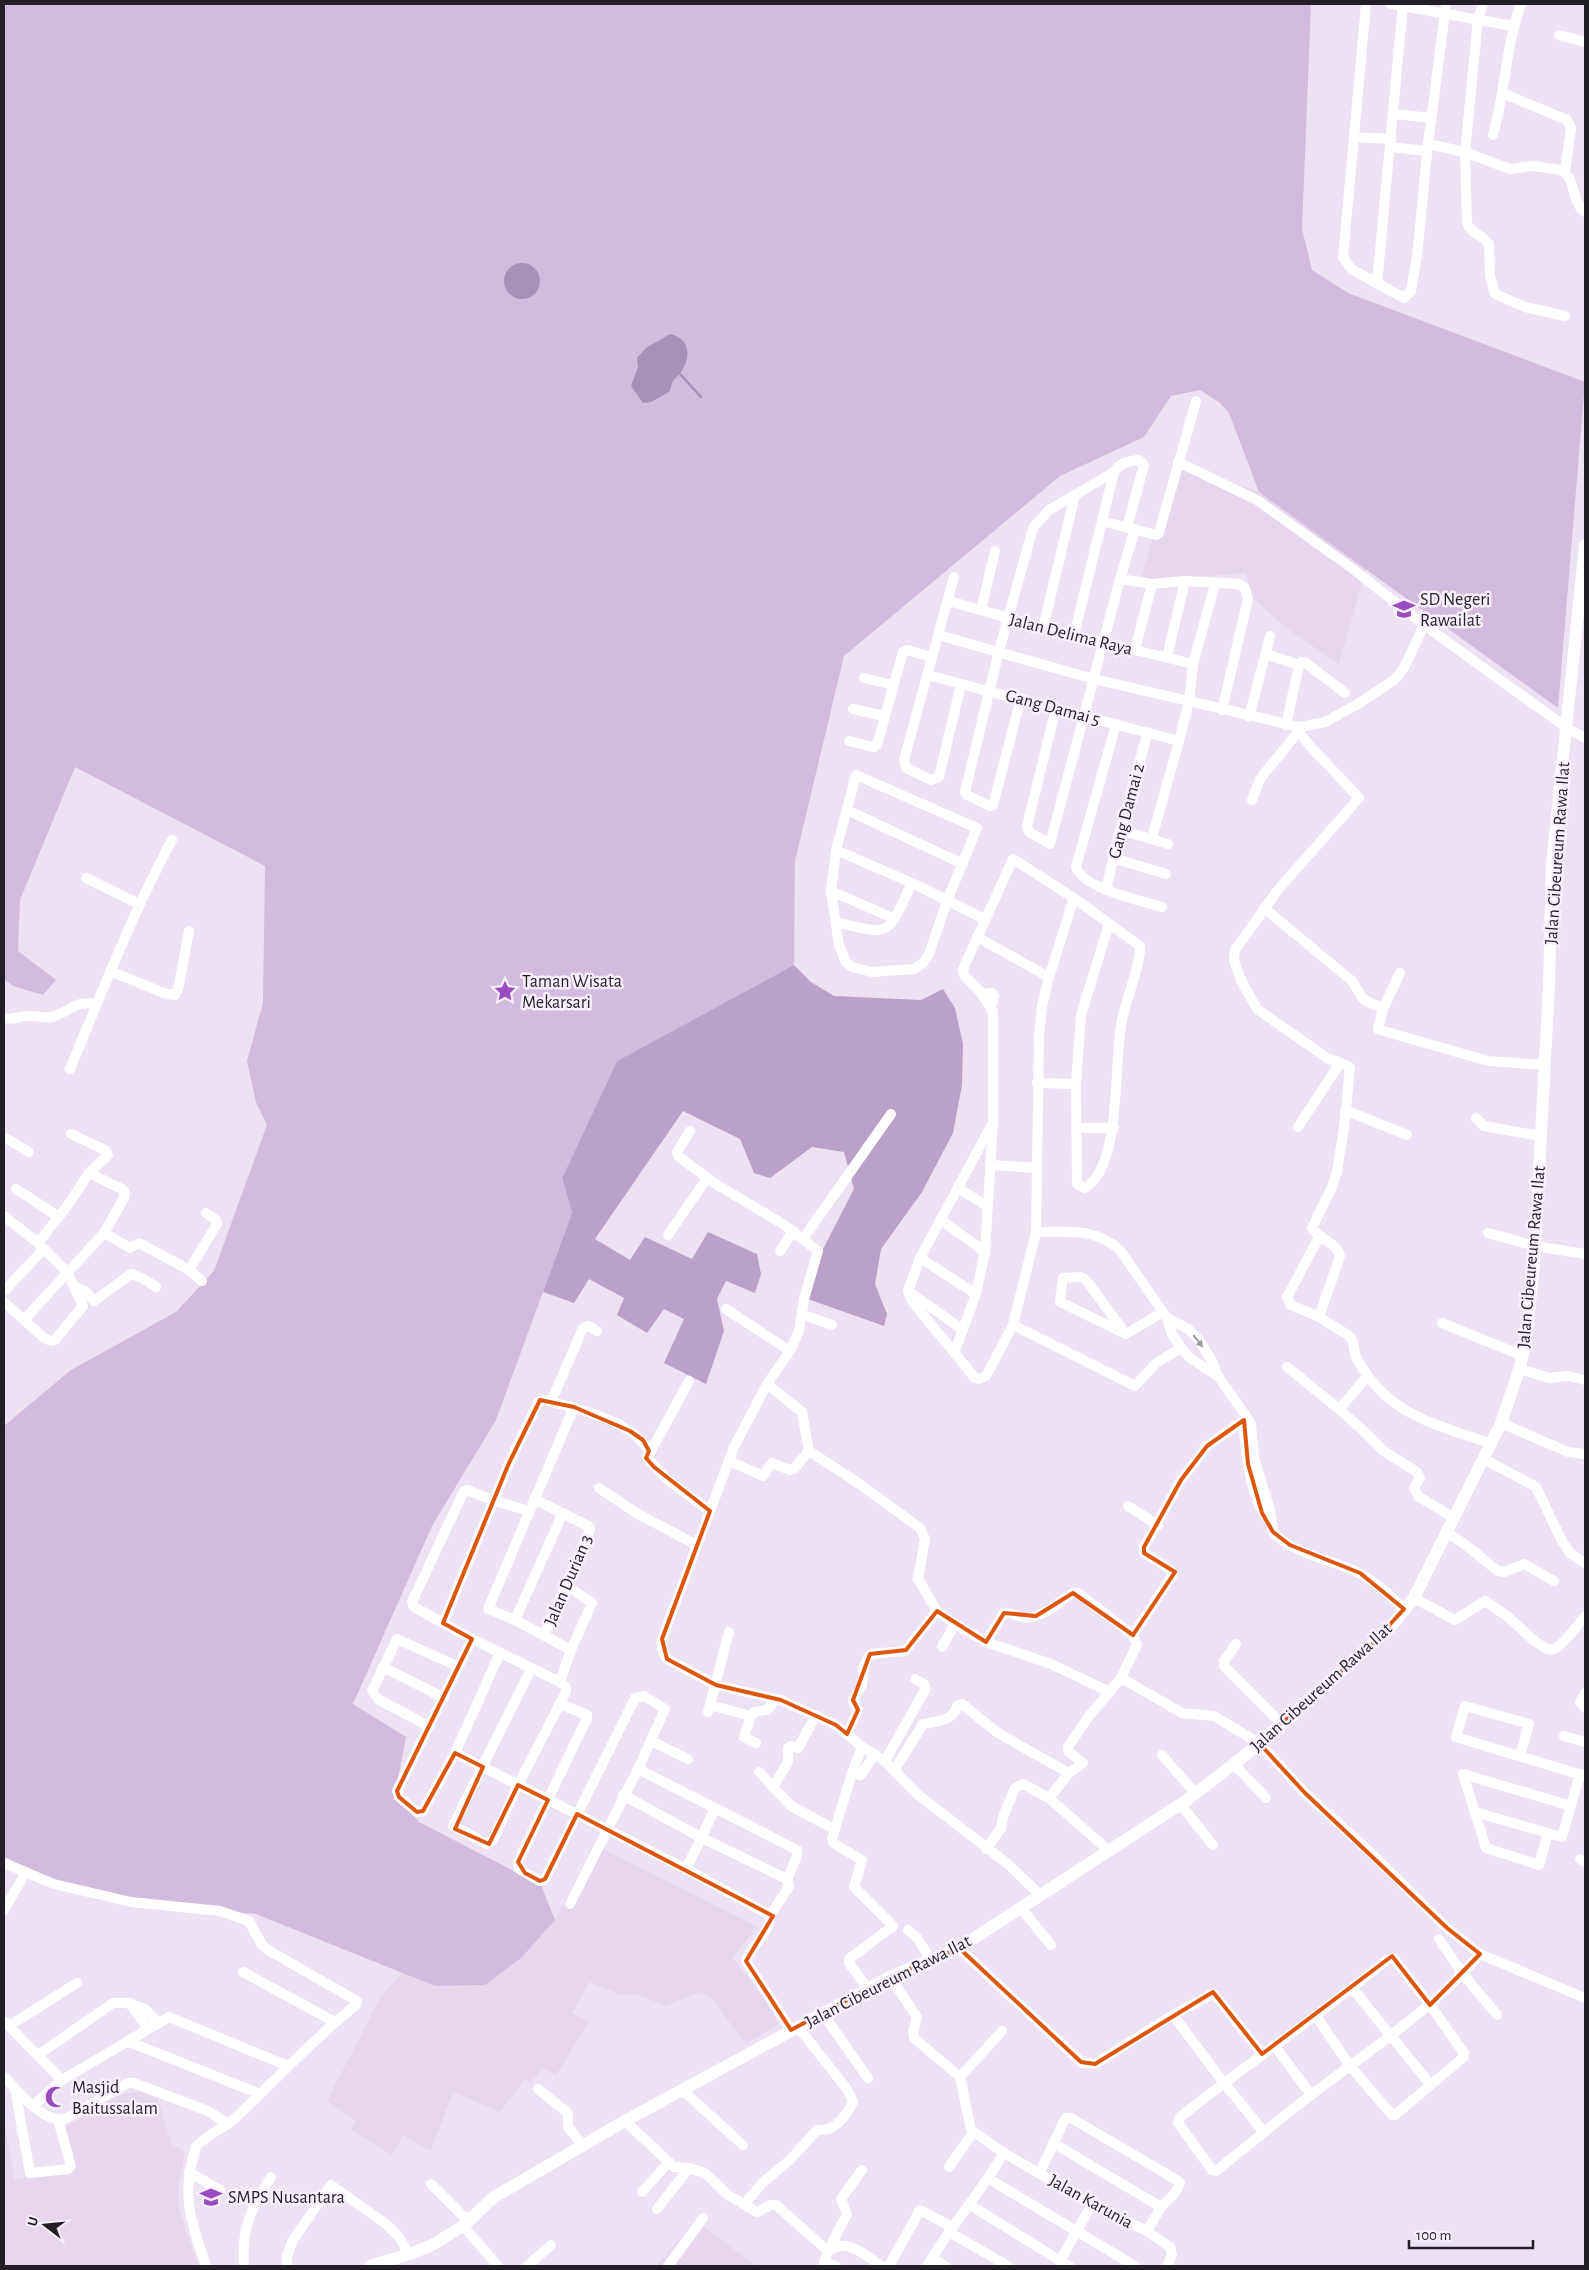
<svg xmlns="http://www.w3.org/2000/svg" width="1589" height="2270" font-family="'Alegreya Sans',sans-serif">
<rect width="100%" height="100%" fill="#ece2f3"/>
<!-- built -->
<g fill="#e6d7ef">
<polygon points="1175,464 1259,492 1366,569 1339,664 1286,628 1252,597 1246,573 1140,581"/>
<polygon points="595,1845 758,1927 732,1957 771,2006 778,2025 745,2044 712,1998 699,1992 666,2006 639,1995 619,1994 589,1982 572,2013 589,2022 556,2075 542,2068 531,2083 525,2079 500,2112 453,2092 431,2151 403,2135 392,2155 351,2130 356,2121 327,2101 380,1998 402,1973 435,1986 555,1920"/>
<polygon points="141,2091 158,2099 171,2144 185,2152 178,2191 179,2210 198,2266 4,2266 4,2119 14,2179 71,2174 59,2137 67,2126 119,2095"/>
<polygon points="695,2220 756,2266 656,2266"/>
</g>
<!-- green -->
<polygon fill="#d1bbde" points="4,4 1311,4 1302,229 1312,270 1348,293 1585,382 1558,708 1259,492 1229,413 1220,403 1200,390 1171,396 1144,437 1060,476 844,656 795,861 794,965 617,1061 562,1178 572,1213 496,1420 432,1526 353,1704 406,1737 395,1794 419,1822 541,1885 555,1920 521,1958 485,1985 435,1986 256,1914 99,1900 4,1857 4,1426 71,1370 176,1312 214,1271 267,1125 256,1102 247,1061 263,1003 265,866 75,767 20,900 18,951 56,980 43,995 13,986 4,979"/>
<!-- forest -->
<polygon fill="#bba0ca" points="794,965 811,982 834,996 921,1000 943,989 955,1008 963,1044 962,1085 953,1133 922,1192 881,1249 875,1284 887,1314 884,1326 805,1298 805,1284 854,1189 844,1152 812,1147 770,1178 754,1173 740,1139 683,1111 595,1239 630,1260 645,1237 692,1259 708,1232 757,1254 761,1274 755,1293 726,1281 717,1299 724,1331 706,1384 664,1363 684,1319 664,1309 647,1333 617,1315 624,1298 589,1279 574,1303 543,1292 572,1213 562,1178 617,1061"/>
<!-- water -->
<g fill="#aa90b9">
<circle cx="522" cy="281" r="18"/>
<path d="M670 334C692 339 691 359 679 375 677 377 675 378 673 381 671 384 671 389 669 392L651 402 643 403 631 386 638 367 637 358 646 348Z"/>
</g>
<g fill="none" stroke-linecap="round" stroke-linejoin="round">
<!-- stream -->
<polyline stroke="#aa90b9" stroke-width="2.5" points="680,374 701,397"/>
<!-- minor -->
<g stroke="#fff" stroke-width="10">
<polyline points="1366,4 1343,257 1351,269 1404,298 1411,291 1417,256 1428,144 1446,4"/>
<polyline points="1391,4 1513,26"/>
<path d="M1483 4 1478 19 1465 152 1467 223C1471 235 1483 234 1489 244L1490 276 1495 294 1525 307 1565 316"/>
<polyline points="1559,35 1585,42"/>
<polyline points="1502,93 1567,120 1571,128 1565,172"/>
<polyline points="1394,114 1431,118"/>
<path d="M1493 135C1505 92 1506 46 1521 4"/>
<polyline points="1354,137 1391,139"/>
<path d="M1428 144 1465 152 1510 169 1533 166 1561 170C1577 178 1570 201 1585 212"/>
<polyline points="1390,147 1427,151"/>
<polyline points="1377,284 1403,4"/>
<polyline points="1178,462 1257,500 1353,569 1424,625 1567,728 1585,738"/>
<polyline points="1102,521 1156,535 1159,533 1196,401"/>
<polyline points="954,577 904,760 906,768 931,780 939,777 961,684"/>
<polyline points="1120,579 1152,584 1185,581 1239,584 1245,588 1248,599 1222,710"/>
<polyline points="949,601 1043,628 1193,664"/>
<polyline points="981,610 995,551"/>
<polyline points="1043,628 1075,495"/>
<polyline points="938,635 1094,679 1300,727 1325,722 1358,704 1394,680 1404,668 1424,625"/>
<polyline points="1074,635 1114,472"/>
<polyline points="1135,650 1152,584"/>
<polyline points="1266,654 1299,665 1301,662 1306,663 1345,693"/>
<polyline points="1167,657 1185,581"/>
<polyline points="927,675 1179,741"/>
<polyline points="864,678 893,685"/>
<path d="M1021 698 993 805 990 806 967 795 965 792 999 651 1033 528 1049 510 1114 472C1119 463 1129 461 1139 460L1144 465 1127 527"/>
<polyline points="1056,708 1027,826 1029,832 1050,844 1120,579 1135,529"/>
<polyline points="853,709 884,716"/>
<polyline points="1249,717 1270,636"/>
<path d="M1116 724 1076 867C1082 888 1142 901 1162 907"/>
<polyline points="1286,725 1299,665"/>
<path d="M1294 726 1310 746 1359 798 1277 891 1235 950 1234 961 1241 980 1257 1009 1327 1058 1348 1066 1350 1068 1344 1128 1337 1171 1332 1187 1312 1228C1319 1239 1337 1243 1340 1256L1319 1317 1351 1337C1355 1344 1353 1352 1357 1359 1388 1416 1436 1424 1492 1444"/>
<polyline points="849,741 874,747 877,745 903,652 907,650 931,657"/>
<polygon points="856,775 977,828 947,901 929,954 923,963 914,969 872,972 852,967 846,962 839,945 831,891 836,850"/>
<polyline points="1252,800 1260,779 1298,732"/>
<polyline points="847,810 963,864"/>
<polyline points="1120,830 1168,844"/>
<polyline points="1152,838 1179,741 1189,701 1193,664 1215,584"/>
<polyline points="836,850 912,883 984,919"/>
<polyline points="1113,858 1166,874"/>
<polyline points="86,878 139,904"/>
<polyline points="1106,890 1120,830 1148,732"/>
<polyline points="831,891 895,919"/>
<polyline points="1264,908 1352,981 1363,999 1383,1009 1378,1029 1380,1030 1488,1061 1545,1065"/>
<path d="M836 922C893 937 887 935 912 883"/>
<polyline points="977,937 1049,977"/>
<polyline points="110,971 166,994 175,995 178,990 189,931"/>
<polyline points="982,994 992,993 994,996 991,1008"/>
<polyline points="1383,1009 1400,973"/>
<path d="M4 1018C15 1021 17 1016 27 1016 37 1015 45 1020 55 1016 75 1008 70 1003 96 1003"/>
<path d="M70 1069C102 992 132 914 172 840"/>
<polyline points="1037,1083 1076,1084"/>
<polyline points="1345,1110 1407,1135"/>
<polyline points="1476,1118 1484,1126 1540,1136"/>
<polyline points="991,1126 920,1258 908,1291 912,1301 975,1378 979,1379 986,1376 1013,1325 1036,1232 1039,1037 1042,1006 1049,977 1074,898"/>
<polyline points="1298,1127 1340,1063"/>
<polyline points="1076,1128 1114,1128"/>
<polyline points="690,1131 677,1152 678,1156 714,1183 783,1224 818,1251 804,1299 799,1331 790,1351 767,1384 734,1447 662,1639 662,1650 667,1659 716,1685 781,1700 836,1725 862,1747 885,1761 917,1794 1008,1864 1039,1894"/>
<polyline points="4,1137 29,1152"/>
<polyline points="992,1165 1036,1168"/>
<polyline points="958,1188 988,1207"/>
<polyline points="16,1189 59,1217"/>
<polyline points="4,1216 38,1243 67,1272 83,1306 55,1340 51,1341 44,1338 4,1302"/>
<polyline points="941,1220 985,1252"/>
<path d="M1036 1232C1068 1232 1094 1227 1120 1250L1167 1318 1171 1332 1181 1348 1190 1358 1218 1376"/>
<polyline points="104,1233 130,1248 139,1243 189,1270 202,1281"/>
<polyline points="1488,1233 1535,1246 1585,1254"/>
<polyline points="668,1235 707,1178"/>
<polyline points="803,1239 891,1114"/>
<polyline points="38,1243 68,1205 89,1173 108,1155 105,1150 71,1134"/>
<polyline points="780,1251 793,1231"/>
<polyline points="920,1258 976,1294"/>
<polyline points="189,1270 217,1224 216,1220 206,1213"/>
<polyline points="74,1286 85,1291 94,1301 131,1274 142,1278 156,1287"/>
<polyline points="4,1291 43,1250"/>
<polyline points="911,1293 963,1330"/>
<polyline points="726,1309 790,1351"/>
<polyline points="803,1315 832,1325"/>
<polyline points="1319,1317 1291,1305 1287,1297 1319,1237"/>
<path d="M1167 1318 1188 1329 1199 1340 1212 1361 1218 1376 1248 1419 1251 1424 1254 1458 1270 1510 1273 1532C1294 1555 1332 1559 1359 1573 1376 1582 1390 1596 1404 1609"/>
<polyline points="24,1320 104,1233 124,1198 125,1192 122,1189 89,1173"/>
<polyline points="1442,1323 1523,1356"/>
<polyline points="1013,1325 1135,1386 1156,1363 1181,1348"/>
<polyline points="1126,1334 1086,1280 1081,1277 1063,1278 1060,1302 1126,1334 1163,1312"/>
<path d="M955 1351 976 1294 985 1252 993 1123V1012L982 994 964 975 963 969 1013 859 1074 898 1140 946C1142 960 1125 1003 1122 1020 1113 1060 1123 1165 1085 1188L1077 1184 1076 1084 1081 1015 1109 924"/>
<polyline points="1287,1367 1339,1409"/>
<polyline points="1520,1369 1549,1378 1568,1376 1585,1380"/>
<polyline points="1368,1376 1339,1409 1368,1435 1382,1450 1417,1472 1420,1478 1414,1488 1418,1496 1454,1518"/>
<polyline points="689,1381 647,1458 668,1480 710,1511"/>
<polyline points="767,1384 802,1412 809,1451 861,1485 920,1528 925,1539 918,1579 937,1611 955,1624 986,1642 1051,1664 1110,1692"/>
<polyline points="551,1402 583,1328 589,1326 597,1331"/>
<polyline points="1501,1423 1568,1452 1585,1454"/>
<path d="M1244 1430C1247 1460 1250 1499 1271 1523"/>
<polyline points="1484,1459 1536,1487 1562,1541 1570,1553 1585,1563"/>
<polyline points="729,1461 763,1476 772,1463 790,1470 794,1469 809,1451"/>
<polyline points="599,1488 638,1514 697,1545"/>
<polyline points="534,1499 590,1527 590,1530 544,1635"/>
<polyline points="1128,1506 1158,1525"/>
<polyline points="529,1511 495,1501 467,1490 464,1491 412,1602 414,1607 472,1639 560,1682 566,1687 566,1692 518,1785 493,1840 487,1844 453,1826 531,1669"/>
<polyline points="1446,1532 1463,1543 1498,1571 1504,1572 1524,1564 1554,1581"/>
<path d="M1414 1598 1455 1620 1485 1601C1492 1606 1500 1611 1507 1616 1516 1623 1543 1653 1553 1649 1564 1646 1578 1624 1585 1616"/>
<polyline points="515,1620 562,1515"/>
<path d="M443 1623 509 1463 539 1401 543 1400C576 1408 631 1420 649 1451"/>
<polyline points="1133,1635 1172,1576 1170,1569 1144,1553 1144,1547 1181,1480 1207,1446 1244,1420"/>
<polyline points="472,1639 397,1791 399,1797 417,1812 423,1811 455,1753 500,1653"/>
<path d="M986 1642 1004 1613C1012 1611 1019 1618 1027 1618 1043 1617 1060 1601 1073 1593H1078L1133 1635 1137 1645 1121 1678"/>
<polyline points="1236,1644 1224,1661 1224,1666 1282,1724"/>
<polyline points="942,1647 955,1624"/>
<polyline points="571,1650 515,1620 488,1609 574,1407"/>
<polyline points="383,1667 444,1698"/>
<polyline points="560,1682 571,1650 592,1603 566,1585"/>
<polyline points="1585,1693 1580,1702 1585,1708"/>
<polyline points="560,1704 587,1715 587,1718 518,1862 519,1869 540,1881 545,1879 635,1698 644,1696 665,1709 638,1769 570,1904"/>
<polyline points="710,1705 751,1716 754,1712 767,1710 776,1699"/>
<polyline points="708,1712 729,1632"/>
<polyline points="751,1716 744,1737 756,1743"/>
<polyline points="429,1726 379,1700 372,1691 397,1639 457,1666"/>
<polyline points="847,1734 858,1710 853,1700 862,1685 864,1666 870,1654 905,1651 937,1611"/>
<polyline points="1564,1736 1585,1742"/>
<polyline points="651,1741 688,1759"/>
<polyline points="862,1747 852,1773 832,1839 833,1843 862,1860 854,1887 893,1926 849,1959 849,1963 868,1989"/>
<path d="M455 1753 686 1869 770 1915C771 1933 752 1944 746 1961L791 2030"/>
<polyline points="1162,1755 1195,1793"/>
<polyline points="1520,1756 1529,1724 1465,1706 1456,1737 1585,1776"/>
<polyline points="885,1761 926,1688 924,1684 915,1679"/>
<polyline points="1234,1764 1266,1798"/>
<polyline points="638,1769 797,1850 797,1856 787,1879"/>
<path d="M895 1769 923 1724C939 1721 952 1722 958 1705L962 1704 998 1733 1069 1773"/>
<polyline points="759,1772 791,1806 834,1829"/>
<polyline points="852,1773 861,1775 875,1754"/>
<polyline points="773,1787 788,1762 788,1748 791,1746 798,1748 816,1715"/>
<polyline points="623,1795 702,1838 787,1879 789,1887 770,1915"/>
<polyline points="1049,1798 1069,1773 1083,1763 1068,1751 1068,1747 1089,1716 1121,1678 1182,1713 1214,1716 1259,1743 1305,1793 1372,1854 1447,1928 1480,1954 1585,1998"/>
<polyline points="1180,1804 1213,1845"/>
<polyline points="1475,1812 1562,1837 1580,1774"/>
<polyline points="1548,1833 1539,1865 1486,1848 1463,1774 1571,1806"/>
<polyline points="986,1849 1001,1828 1003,1817 1015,1788 1023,1784 1049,1798 1108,1850"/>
<polyline points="1580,1859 1585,1862"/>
<path d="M4 1863 54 1884 131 1902 220 1911 249 1921 262 1945 268 1950 357 2001 356 2005C312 2040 274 2082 233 2120 223 2128 202 2138 196 2147 194 2151 193 2158 192 2162 182 2200 194 2231 206 2266"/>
<polyline points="686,1869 715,1809"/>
<polyline points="1020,1907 1051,1945"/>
<polyline points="4,1910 26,1872"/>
<polyline points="908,1930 917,1938 931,1960"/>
<polyline points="1439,1939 1463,1974 1497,2015"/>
<polyline points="959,1948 1081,2062 1095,2064 1173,2015 1212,1994 1215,1995 1262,2054"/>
<polyline points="243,1972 335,2022"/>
<polyline points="890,1977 917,2017 913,2032 914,2038 960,2077 971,2130 1004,2153 1092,2204 1147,2231 1170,2247 1172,2255 1167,2266"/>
<polyline points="1352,1988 1430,2084"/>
<polyline points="129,2003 145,2009 158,2022"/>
<polyline points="823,2014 868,2078"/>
<polyline points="1173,2015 1224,2083 1264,2132"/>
<path d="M1316 2016 1350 2066 1392 2115H1395L1464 2057V2053L1430 2005 1394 1959H1388C1321 2014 1249 2063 1180 2117L1178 2123 1212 2170 1216 2171C1248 2146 1279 2119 1311 2095 1370 2050 1432 2010 1480 1954"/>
<polyline points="4,2021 62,2080"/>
<polyline points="9,2026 77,1983"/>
<polyline points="127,2041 260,2094"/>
<polyline points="1274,2045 1311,2095"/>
<polyline points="38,2055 113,2003 129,2003 148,2028"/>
<path d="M4 2077C21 2093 40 2122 65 2119L128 2083H134L208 2111 228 2124"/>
<polyline points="960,2077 1002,2031"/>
<polyline points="15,2089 30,2173 68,2169 71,2166 58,2120"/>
<polyline points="538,2089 568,2113 568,2127 583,2145"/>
<polyline points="682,2090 743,2145"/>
<polyline points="33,2106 62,2080 169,2017 288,2066"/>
<path d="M625 2121 674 2167 689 2168 705 2173 728 2195 757 2212 771 2205H776L828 2251C849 2237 865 2256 882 2266"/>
<polyline points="1053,2143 1161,2207"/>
<polyline points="949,2167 973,2133"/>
<polyline points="189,2172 220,2190"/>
<polyline points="1040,2172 1064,2121 1066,2118 1071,2118 1180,2182 1176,2192 1161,2207 1147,2231"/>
<polyline points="989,2179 1135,2266"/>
<polyline points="431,2184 467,2220"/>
<polyline points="642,2192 669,2162"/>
<path d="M744 2205 762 2183 790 2160 817 2130C821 2129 825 2130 829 2129 840 2124 848 2113 853 2102L847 2089 798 2027"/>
<polyline points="970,2205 1069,2266"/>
<polyline points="657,2209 689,2168"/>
<polyline points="463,2226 498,2266"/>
<polyline points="949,2232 1008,2266"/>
<polyline points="932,2258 945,2266"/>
<polyline points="1060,2261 1092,2204"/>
<polyline points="824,2262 836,2266"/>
<path d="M244 2266C241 2229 251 2208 271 2177"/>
<polyline points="287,2266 287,2256 293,2240 331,2185 386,2224 399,2237 409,2254"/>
<polyline points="527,2266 551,2245"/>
<polyline points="668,2266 703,2218"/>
<polyline points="823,2266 828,2251 847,2214 841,2199 862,2170"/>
<polyline points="889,2266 920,2210 952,2227"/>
<path d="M927 2266C950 2227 981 2192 1004 2153"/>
</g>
<!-- tertiary -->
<polyline stroke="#fff" stroke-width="12" points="370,2266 413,2253 434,2244 463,2226 494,2197 625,2121 890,1977 959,1948 1187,1800 1243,1757 1371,1645 1392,1625 1414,1598 1501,1423 1520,1367 1526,1341 1534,1264 1549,986 1552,864 1585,545"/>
</g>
<!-- one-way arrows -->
<defs><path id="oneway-solid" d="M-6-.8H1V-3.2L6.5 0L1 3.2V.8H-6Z" transform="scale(1.25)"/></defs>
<use fill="#9c9a9d" href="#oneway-solid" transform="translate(1198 1341) rotate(52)"/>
<!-- marked area -->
<path fill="none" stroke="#de560d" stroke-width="4" stroke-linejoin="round" d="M540 1400 574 1407 630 1431 643 1440 649 1451 646 1458 654 1467 710 1511 662 1639 667 1659 716 1685 781 1700 836 1725 847 1734 858 1710 853 1700 870 1654 906 1650 937 1611 986 1642 1004 1613 1036 1616 1073 1593 1133 1635 1175 1572 1144 1553V1547L1181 1480 1207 1446 1244 1420 1248 1464 1262 1513 1273 1532 1290 1545 1360 1573 1404 1609 1371 1645 1259 1743 1305 1793 1447 1928 1480 1954 1430 2005 1392 1956 1262 2054 1213 1992 1095 2064 1081 2062 959 1948 890 1977 791 2030 746 1961 773 1916 577 1814 545 1879 540 1881 525 1873 518 1862 548 1800 518 1785 489 1844 455 1829 483 1767 455 1753 423 1811 417 1812 399 1797 397 1791 472 1639 443 1623 509 1463Z"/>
<!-- icons -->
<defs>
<g id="school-bare" transform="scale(1.725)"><path d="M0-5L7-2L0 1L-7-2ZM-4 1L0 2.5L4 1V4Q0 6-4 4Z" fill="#984cbd" stroke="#f8f0fe" stroke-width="2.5" paint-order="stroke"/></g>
<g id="sight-bare" transform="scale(1.725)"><path d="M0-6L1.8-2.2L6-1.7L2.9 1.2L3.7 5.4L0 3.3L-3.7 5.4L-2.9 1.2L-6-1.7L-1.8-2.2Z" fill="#984cbd" stroke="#f8f0fe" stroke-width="2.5" paint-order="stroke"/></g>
<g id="mosque-bare" transform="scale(1.725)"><path d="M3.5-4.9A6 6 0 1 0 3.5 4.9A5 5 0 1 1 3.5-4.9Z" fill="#984cbd" stroke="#f8f0fe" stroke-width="2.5" paint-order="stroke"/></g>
</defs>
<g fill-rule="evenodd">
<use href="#school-bare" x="1404" y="609"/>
<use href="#sight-bare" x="505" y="991"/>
<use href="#mosque-bare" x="56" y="2097"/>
<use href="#school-bare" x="211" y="2197"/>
</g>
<g text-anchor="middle" stroke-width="5" stroke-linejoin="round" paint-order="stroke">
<!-- poi labels -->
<g font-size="18" fill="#221e25" stroke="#f8f0fe" text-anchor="start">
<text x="1420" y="605">SD Negeri<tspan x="1420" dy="21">Rawailat</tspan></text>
<text x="522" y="987">Taman Wisata<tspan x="522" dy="21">Mekarsari</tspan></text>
<text x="72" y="2093">Masjid<tspan x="72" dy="21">Baitussalam</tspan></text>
<text x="228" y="2203">SMPS Nusantara</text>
</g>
<!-- street labels -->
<g font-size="18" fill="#221e25" stroke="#f8f0fe">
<text transform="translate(1071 634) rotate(14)" y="6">Jalan Delima Raya</text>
<text transform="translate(1053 707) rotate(15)" y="6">Gang Damai 5</text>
<text transform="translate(1126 811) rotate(-75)" y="6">Gang Damai 2</text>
<text transform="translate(1557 853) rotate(-86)" y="6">Jalan Cibeureum Rawa Ilat</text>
<text transform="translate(1531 1257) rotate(-85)" y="6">Jalan Cibeureum Rawa Ilat</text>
<text transform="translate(568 1580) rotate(-67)" y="6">Jalan Durian 3</text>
<text transform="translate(1321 1687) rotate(-42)" y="6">Jalan Cibeureum Rawa Ilat</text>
<text transform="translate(888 1981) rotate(-27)" y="6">Jalan Cibeureum Rawa Ilat</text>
<text transform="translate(1091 2201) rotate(29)" y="6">Jalan Karunia</text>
</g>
</g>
<!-- border -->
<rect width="1589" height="2270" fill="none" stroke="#221e25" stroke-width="10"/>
<!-- north arrow -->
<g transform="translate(45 2225) rotate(286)" stroke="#f8f0fe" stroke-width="4" paint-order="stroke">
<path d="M0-4L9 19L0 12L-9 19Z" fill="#221e25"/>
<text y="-8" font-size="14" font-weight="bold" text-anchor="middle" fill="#221e25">U</text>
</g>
<!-- scale -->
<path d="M1409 2240v8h124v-8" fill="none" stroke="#221e25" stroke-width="2.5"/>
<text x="1416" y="2240" font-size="15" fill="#221e25" stroke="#f8f0fe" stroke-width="4" paint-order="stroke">100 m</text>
</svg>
